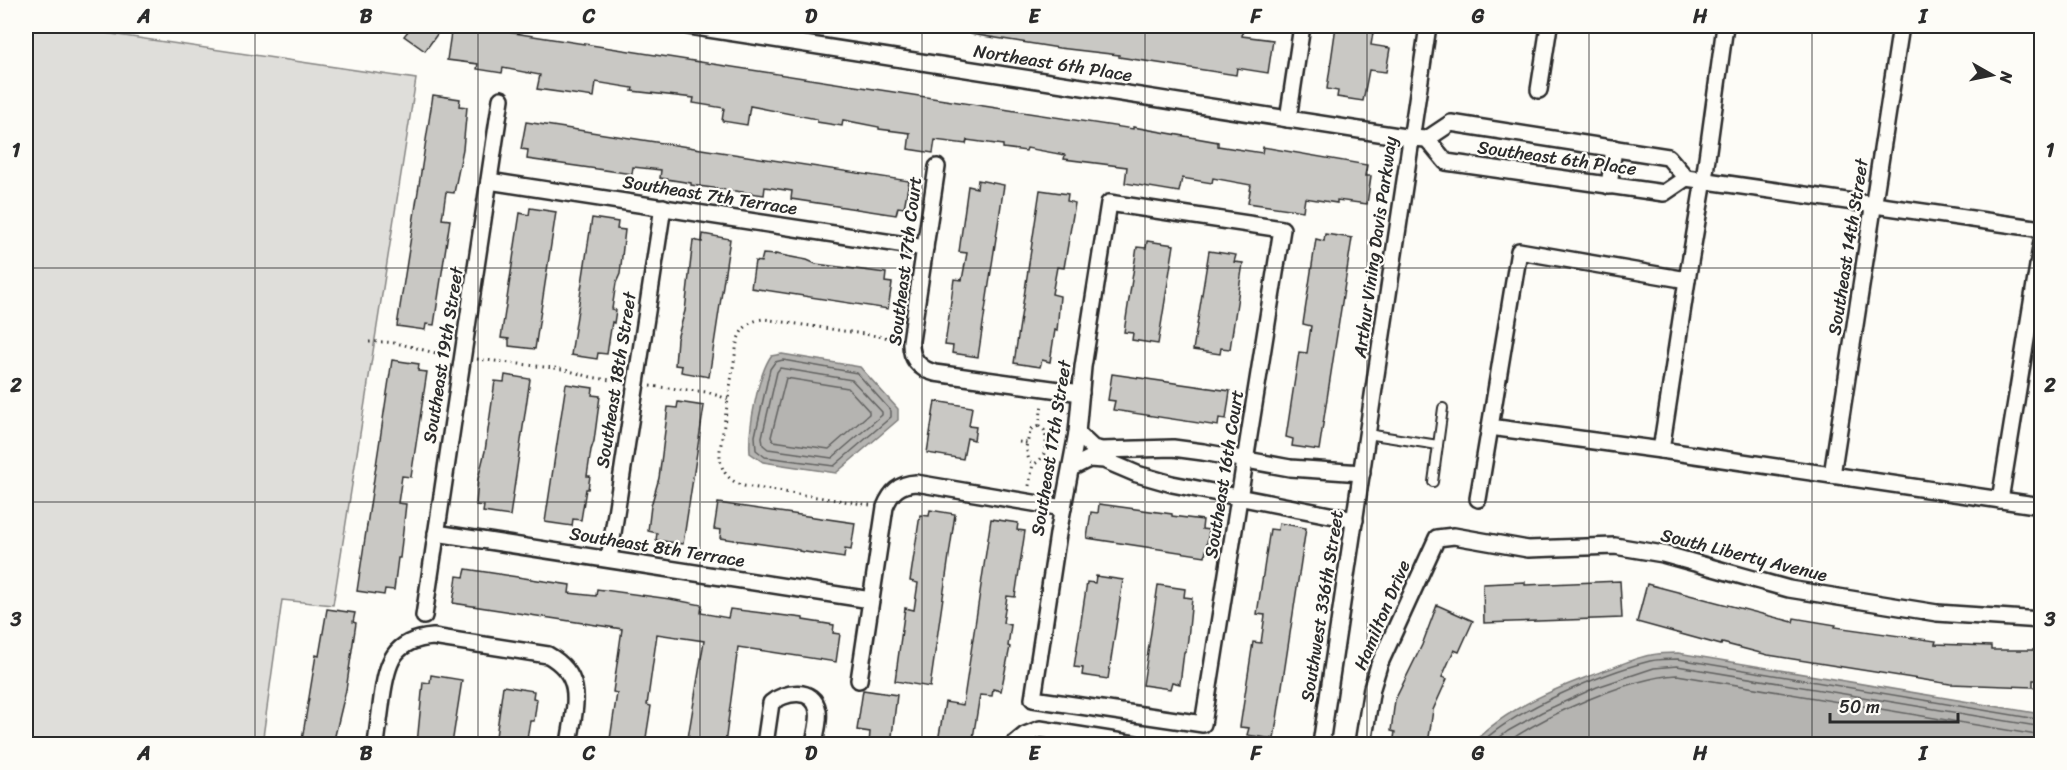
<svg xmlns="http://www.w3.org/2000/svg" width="2067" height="770" font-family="Sriracha,sans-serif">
<rect width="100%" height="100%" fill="#fdfcf7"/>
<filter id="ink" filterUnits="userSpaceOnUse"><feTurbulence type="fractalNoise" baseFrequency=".0167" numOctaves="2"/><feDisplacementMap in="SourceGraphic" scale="12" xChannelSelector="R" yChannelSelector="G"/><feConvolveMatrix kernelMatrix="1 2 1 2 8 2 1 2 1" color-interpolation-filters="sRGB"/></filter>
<g filter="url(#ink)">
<!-- green -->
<polygon fill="#dfdeda" stroke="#858482" stroke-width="1.5" points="26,26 57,26 416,79 333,605 282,600 262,744 26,744"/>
<!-- water -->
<g fill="#b5b4b1" stroke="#7e7d7b" stroke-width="1.5">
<path d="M782 354 860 367 898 409V420L836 473 763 462 750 453C748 429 758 375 771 356Z"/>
<path d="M1678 653 2041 714V744H1472C1508 706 1563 685 1612 668 1624 663 1638 657 1651 655 1660 653 1669 653 1678 653Z"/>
</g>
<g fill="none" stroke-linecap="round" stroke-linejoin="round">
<!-- shore -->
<g stroke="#626261" stroke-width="1.5">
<polygon points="783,360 857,373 891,411 891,417 834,466 765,457 756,450 755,436 770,369 775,362"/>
<polygon points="780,368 852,380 882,412 882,415 832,458 768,449 763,445 762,437 777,372"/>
<polygon points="786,378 848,388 869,411 869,414 829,449 773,441 771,437"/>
<path d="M1480 744C1514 710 1603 673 1650 661 1659 659 1669 659 1678 659L2042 720"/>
<polyline points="1491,744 1508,731 1542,712 1597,687 1654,668 1677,666 2042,727"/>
<path d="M1505 744C1544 715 1629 678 1677 675L2042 736"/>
</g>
</g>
<!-- building -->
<g fill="#c9c8c4" stroke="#2b2b2b" stroke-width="1.5">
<polygon points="412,26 443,26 425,51 404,36"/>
<polygon points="452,26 481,28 1003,109 1133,129 1133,127 1218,142 1218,146 1262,153 1263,147 1367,165 1365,176 1371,176 1367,204 1337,200 1337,203 1305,198 1303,211 1248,203 1251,185 1213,178 1212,183 1182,178 1179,192 1125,183 1127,167 1064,159 1065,155 1027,148 1026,151 1003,148 1003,145 967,140 966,144 935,140 933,153 908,149 910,133 879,129 879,127 843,120 842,126 817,122 817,119 750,106 747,125 722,121 724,108 693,103 694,98 632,91 633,88 596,82 594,97 537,89 540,75 503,68 502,73 477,69 478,64 447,60"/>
<polygon points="972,26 1244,26 1242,36 1273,40 1268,73 1237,68 1236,75 1119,57 1119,55 1059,48 971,34"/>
<polygon points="1336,26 1374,27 1371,45 1390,48 1386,72 1369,70 1363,101 1337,97 1338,91 1327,89"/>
<polygon points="433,95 460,99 459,106 467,107 463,149 454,193 446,192 442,219 450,220 434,325 426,324 425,330 397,326"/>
<polygon points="526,122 909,181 904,208 898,207 896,215 791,199 792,191 765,187 764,195 691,185 691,183 660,178 661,170 633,167 632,174 527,159 528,150 521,149"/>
<polygon points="978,180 1004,185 978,357 952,353 953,346 945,345 954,279 962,280 967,253 959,252 968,186 977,188"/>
<polygon points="1040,190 1068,194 1067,201 1075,203 1064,268 1057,267 1052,294 1060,296 1057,331 1055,330 1050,362 1042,360 1040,367 1014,363"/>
<polygon points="530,208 556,212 535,349 509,346 509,339 501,338 520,213 529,215"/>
<polygon points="592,218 618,222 617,229 625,230 620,274 616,283 612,309 616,310 614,323 612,322 607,354 598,353 597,359 571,355"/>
<polygon points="703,234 730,239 709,377 681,372 682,366 675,365 677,339 685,311 693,240 702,242"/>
<polygon points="1325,234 1352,238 1319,450 1292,446 1293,439 1286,437 1299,352 1307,353 1311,326 1303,324 1316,239 1324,241"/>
<polygon points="1147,241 1174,245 1158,344 1132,340 1133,333 1124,332 1137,247 1146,248"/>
<polygon points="1209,251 1236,255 1234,262 1243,263 1230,349 1221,348 1220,354 1193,350"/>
<polygon points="763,254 775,255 775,254 807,260 816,264 886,273 885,282 892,283 888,309 751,288 755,261 761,262"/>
<polygon points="392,360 419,364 418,371 427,372 411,477 402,476 398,503 406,504 400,558 398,558 394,590 385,589 384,595 357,591"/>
<polygon points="1112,374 1230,391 1226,419 1219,418 1218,426 1113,410 1115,401 1108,400"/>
<polygon points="505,375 530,379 510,516 483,512 484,506 476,505 478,479 485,451 495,381 504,382"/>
<polygon points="566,384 593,388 592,395 600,396 594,441 591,450 587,476 590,476 588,489 586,489 581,520 573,519 572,526 545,522"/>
<polygon points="935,401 972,407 969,426 976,427 974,440 967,438 963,459 927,453"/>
<polygon points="678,402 704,406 683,544 656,540 657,533 648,531 651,506 659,478 668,407 677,408"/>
<polygon points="718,503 855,523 851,550 845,549 844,558 799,551 799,550 790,548 720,538 721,530 714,529"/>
<polygon points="1099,504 1172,514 1172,516 1203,520 1202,529 1209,530 1205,556 1087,538 1091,512 1098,513"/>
<polygon points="930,510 955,514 930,687 895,681 905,608 914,610 918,583 910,581 920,515 929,516"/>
<polygon points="991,519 1018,523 1017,530 1025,531 1015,597 1007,596 1003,623 1011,625 1008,646 1010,647 1001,691 993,689 992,696 980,695 972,744 938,741 945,702 963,705"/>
<polygon points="1279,523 1306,528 1274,739 1247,735 1249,728 1240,727 1253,642 1261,643 1265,615 1257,614 1270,529 1278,530"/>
<polygon points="466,569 570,585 569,593 596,596 597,589 670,599 702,605 701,613 728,618 730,609 803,618 803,620 834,625 833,633 840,634 836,662 738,647 725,744 687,744 704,641 657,634 647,705 651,706 645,744 610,739 617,693 613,692 622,629 453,603 457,576 464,577"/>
<polygon points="1096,576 1123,580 1108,679 1082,675 1083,668 1074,667 1087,582 1095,583"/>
<polygon points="1620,581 1622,618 1484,623 1483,584 1525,582 1525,585"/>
<polygon points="1647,584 1793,622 1794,618 1836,625 1835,627 1936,641 1935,644 1991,646 1991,650 2042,650 2042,680 2033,680 2033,687 1950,684 1768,655 1722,643 1721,645 1637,622"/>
<polygon points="1158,585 1185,589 1184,597 1192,598 1188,639 1186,652 1184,652 1180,684 1172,682 1170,689 1143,685"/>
<polygon points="1437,605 1473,621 1459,652 1454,650 1442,677 1447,679 1433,710 1428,744 1393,744 1395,732 1391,731 1395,700 1422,645"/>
<polygon points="327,609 355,613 353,622 356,623 346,690 333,744 302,740 316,655 319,656"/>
<polygon points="431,675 462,680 452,744 417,744 423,682 430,683"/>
<polygon points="503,686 534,691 533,698 537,699 534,721 530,721 526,744 495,744"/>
<polygon points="863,690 897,695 891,744 869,744 870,732 857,730"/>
</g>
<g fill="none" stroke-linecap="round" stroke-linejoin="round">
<!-- service casing -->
<g stroke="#2b2b2b" stroke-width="12">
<g id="service">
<polyline points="1367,434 1438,445 1443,408"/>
<polyline points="1433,482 1438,445"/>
</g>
</g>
<!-- minor casing -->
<g stroke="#2b2b2b" stroke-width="20">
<g id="minor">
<polyline points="689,26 1411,138 1427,139 1451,123 1668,157 1686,178 2042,229"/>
<polyline points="1725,26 1704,180 1687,280 1661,450 2042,506"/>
<polyline points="1539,90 1549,26"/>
<polyline points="1288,119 1302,26"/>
<polyline points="1427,139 1446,162 1664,193 1686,178"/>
<path d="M937 167 911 341C910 358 919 369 935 373L1081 393"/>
<polyline points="489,181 925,248"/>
<polyline points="1609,186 1614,148"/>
<polygon points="1109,203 1282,229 1203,724 1033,699 1058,534 1077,433 1083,367"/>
<polyline points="1077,433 1093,448 1102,450 1173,448 1203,452 1290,468 1362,473"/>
<polyline points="1661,450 1490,427 1519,251 1687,280"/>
<polyline points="1071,468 1089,459 1104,460 1137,474 1172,484 1355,520"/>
<polyline points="1832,475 1901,26"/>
<polyline points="1478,499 1490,427"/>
<polyline points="2000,500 2042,241"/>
<polyline points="436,533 871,600"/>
<polyline points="609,559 663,207"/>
<polyline points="424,616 501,99"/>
<path d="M859 680 885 507C891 492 899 484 916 483L1063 508"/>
<path d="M376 744C378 729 380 713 382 698 387 662 393 640 433 637L548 655C587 677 574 708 569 744"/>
<path d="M765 744 771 703C784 692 814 686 818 711 820 721 815 735 814 744"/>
<polyline points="1014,744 1025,735 1040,729 1135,744"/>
<polyline points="1321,744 1428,26"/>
<polyline points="1363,744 1372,688 1379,665 1437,538 1454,536 1528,549 1615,546 1663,554 1789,589 1937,613 2042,620"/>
</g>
</g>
<!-- path -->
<g stroke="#2b2b2b" stroke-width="3" stroke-dasharray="1.5 4.5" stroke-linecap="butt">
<path d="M369 342C402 340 418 351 448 355"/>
<polyline points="477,359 562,369 591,377 622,382"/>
<polyline points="650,386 707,392 728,399"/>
<path d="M1039 426 1044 430C1048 442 1047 458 1034 464L1029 461 1026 447 1031 429Z"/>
<polyline points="1039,426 1042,404"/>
<polyline points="1019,442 1027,443"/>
<polyline points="1046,446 1059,448"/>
<polyline points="1029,486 1033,464"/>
<path d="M870 505 744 486C726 480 719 468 720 450L737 343C740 329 750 320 764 319L897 339"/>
</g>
<!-- service -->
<use href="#service" stroke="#fdfcf7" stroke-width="8"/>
<!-- minor -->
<use href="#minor" stroke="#fdfcf7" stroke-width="15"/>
</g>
</g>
<!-- grid -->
<path fill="none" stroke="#2b2b2b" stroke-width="1.5" stroke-opacity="0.55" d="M255 26V744M478 26V744M700 26V744M922 26V744M1145 26V744M1367 26V744M1589 26V744M1812 26V744M26 268H2042M26 502H2042"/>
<g text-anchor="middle" stroke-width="4.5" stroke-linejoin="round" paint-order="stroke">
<!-- street labels -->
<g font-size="18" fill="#2b2b2b" stroke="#fdfcf7">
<text transform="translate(1053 63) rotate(9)" y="6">Northeast 6th Place</text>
<text transform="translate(1557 158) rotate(8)" y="6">Southeast 6th Place</text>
<text transform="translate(710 195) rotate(9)" y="6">Southeast 7th Terrace</text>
<text transform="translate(1375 247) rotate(-82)" y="6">Arthur Vining Davis Parkway</text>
<text transform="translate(1848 247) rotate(-81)" y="6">Southeast 14th Street</text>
<text transform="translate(905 261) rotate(-83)" y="6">Southeast 17th Court</text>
<text transform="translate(443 355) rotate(-81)" y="6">Southeast 19th Street</text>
<text transform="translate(616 380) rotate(-81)" y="6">Southeast 18th Street</text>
<text transform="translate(1051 448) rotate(-81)" y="6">Southeast 17th Street</text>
<text transform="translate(1224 474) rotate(-81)" y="6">Southeast 16th Court</text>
<text transform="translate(657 547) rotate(9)" y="6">Southeast 8th Terrace</text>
<text transform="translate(1744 555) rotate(14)" y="6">South Liberty Avenue</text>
<text transform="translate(1322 606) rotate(-81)" y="6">Southwest 336th Street</text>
<text transform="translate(1382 615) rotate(-67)" y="6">Hamilton Drive</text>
</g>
</g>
<!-- margin -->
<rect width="2067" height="770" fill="none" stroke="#fdfcf7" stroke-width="66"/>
<!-- north arrow -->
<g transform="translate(1992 75) rotate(99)" stroke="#fdfcf7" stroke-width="4.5" paint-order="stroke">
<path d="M0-4.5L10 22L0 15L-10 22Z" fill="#2b2b2b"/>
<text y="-9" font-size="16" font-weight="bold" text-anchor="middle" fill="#2b2b2b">N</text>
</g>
<!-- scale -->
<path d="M1830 713v9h128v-9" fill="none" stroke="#2b2b2b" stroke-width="3"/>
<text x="1839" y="713" font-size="18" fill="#2b2b2b" stroke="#fdfcf7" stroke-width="4.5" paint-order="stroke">50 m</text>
<rect x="33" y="33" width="2001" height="704" fill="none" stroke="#2b2b2b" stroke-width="2"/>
<g font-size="20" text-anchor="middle" font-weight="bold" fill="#2b2b2b">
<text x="144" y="23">A</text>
<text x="366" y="23">B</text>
<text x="589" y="23">C</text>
<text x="811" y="23">D</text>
<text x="1034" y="23">E</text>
<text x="1256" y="23">F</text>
<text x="1478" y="23">G</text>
<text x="1700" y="23">H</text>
<text x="1923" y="23">I</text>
<text x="16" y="157">1</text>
<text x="2050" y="157">1</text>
<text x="16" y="392">2</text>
<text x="2050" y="392">2</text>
<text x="16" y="626">3</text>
<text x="2050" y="626">3</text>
<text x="144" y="760">A</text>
<text x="366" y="760">B</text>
<text x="589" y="760">C</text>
<text x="811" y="760">D</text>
<text x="1034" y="760">E</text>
<text x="1256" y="760">F</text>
<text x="1478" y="760">G</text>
<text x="1700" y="760">H</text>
<text x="1923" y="760">I</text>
</g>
</svg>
